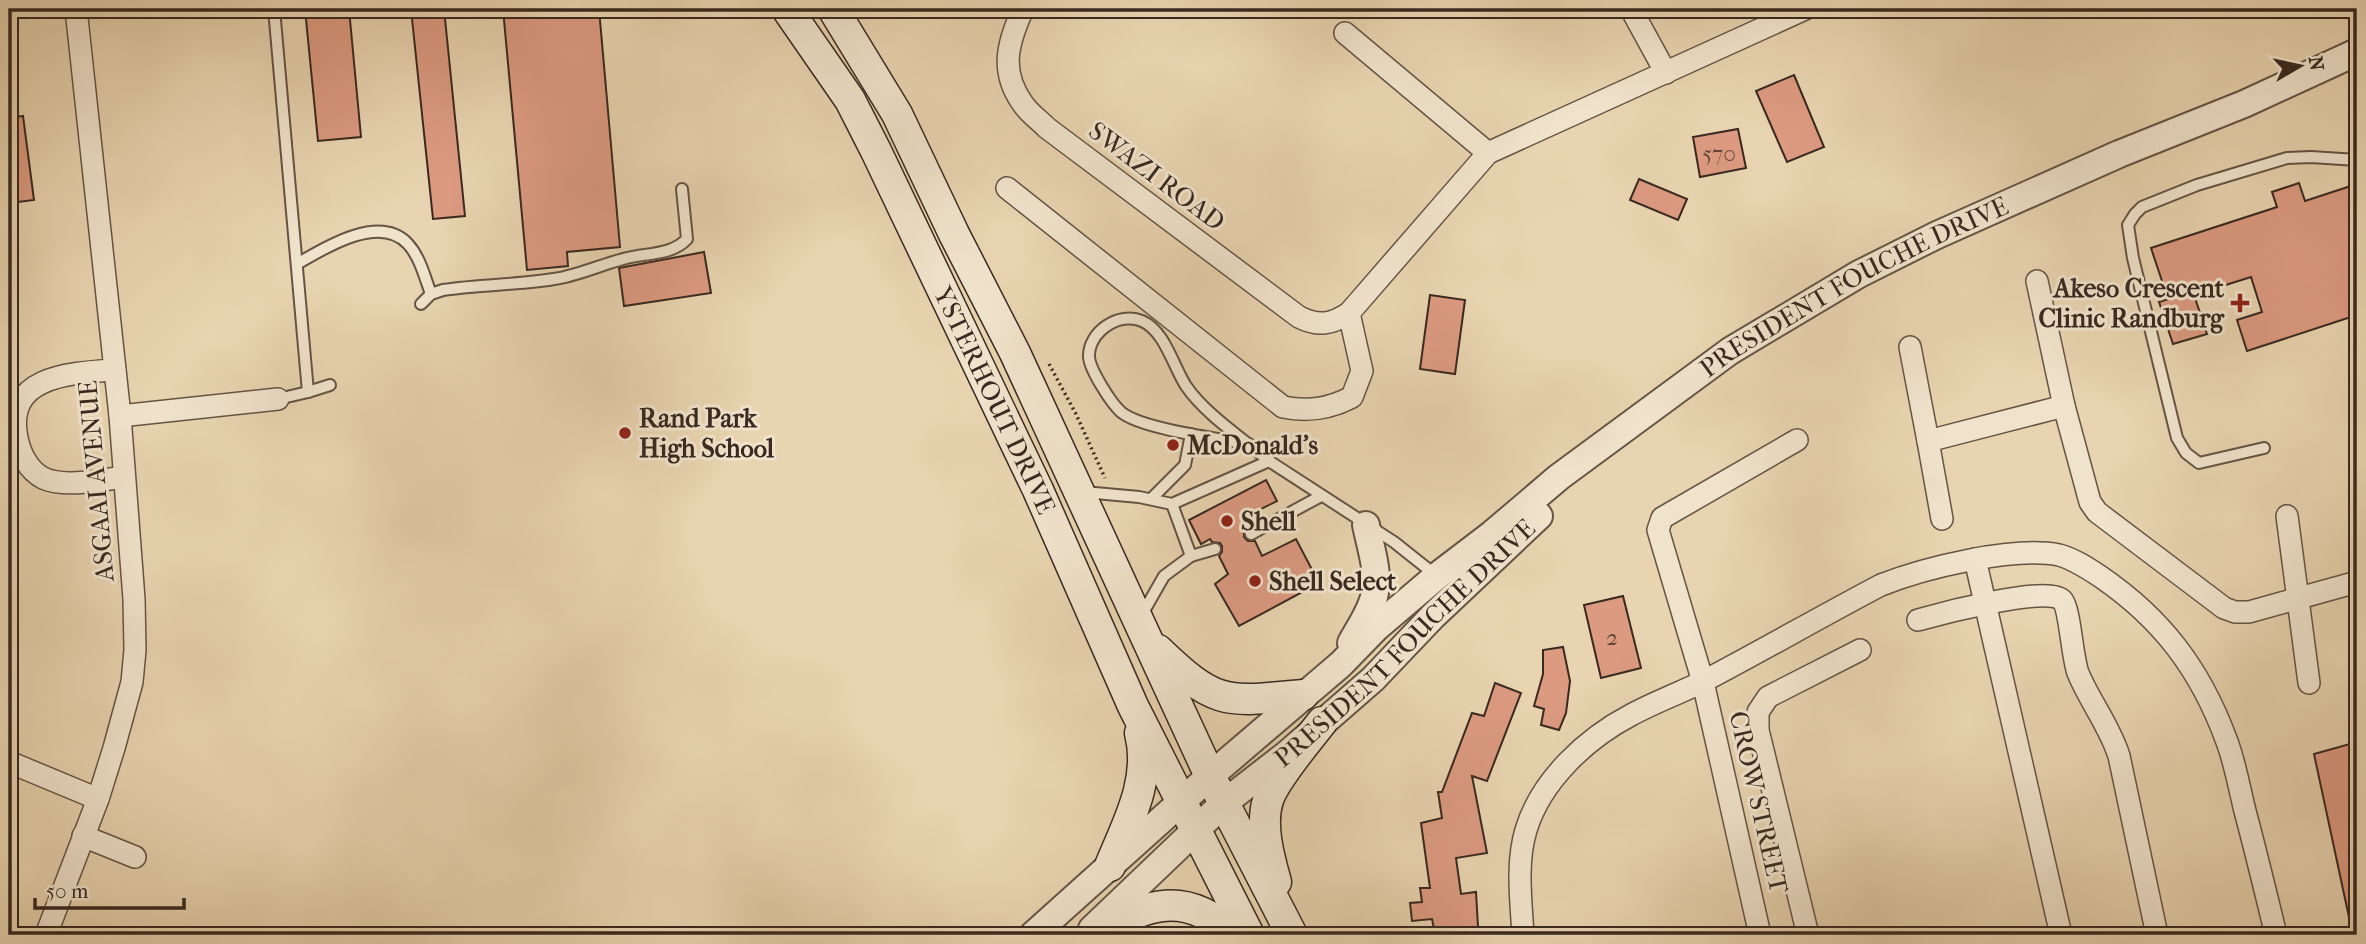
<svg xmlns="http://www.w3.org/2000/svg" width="2366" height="944" font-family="'IM FELL French Canon',serif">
<rect width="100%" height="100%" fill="#e8d4b0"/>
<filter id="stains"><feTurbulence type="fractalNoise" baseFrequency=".00286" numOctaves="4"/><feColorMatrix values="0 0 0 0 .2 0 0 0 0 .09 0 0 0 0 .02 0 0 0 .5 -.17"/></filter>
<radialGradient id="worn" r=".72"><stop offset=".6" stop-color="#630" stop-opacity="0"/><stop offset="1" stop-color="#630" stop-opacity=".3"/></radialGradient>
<!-- building -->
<g fill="#dc9a81" stroke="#392920" stroke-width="2">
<polygon points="305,9 349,9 361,137 318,141"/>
<polygon points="411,9 444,9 465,216 433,219"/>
<polygon points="503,9 599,9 620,247 567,252 568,266 527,270"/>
<polygon points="1794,75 1824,147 1787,162 1756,91"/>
<polygon points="23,116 34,200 9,203 9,118"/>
<polygon points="1738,129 1746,168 1700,177 1693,137"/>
<polygon points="1639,179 1687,199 1678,220 1630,200"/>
<polygon points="2299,183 2305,201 2357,184 2357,315 2247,351 2237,320 2262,312 2251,277 2194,295 2207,334 2173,344 2159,302 2168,299 2151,248 2277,207 2272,192"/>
<polygon points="704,252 711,293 624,306 619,268"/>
<polygon points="1430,295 1465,300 1455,374 1420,369"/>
<polygon points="1266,480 1277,501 1243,518 1248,527 1244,531 1244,537 1248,541 1255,541 1262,556 1296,539 1319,583 1239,626 1215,584 1228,574 1219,556 1222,552 1222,546 1220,543 1212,542 1210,539 1201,544 1189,520"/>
<polygon points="1623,596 1641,668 1601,678 1584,605"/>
<polygon points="1563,647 1570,681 1566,713 1559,730 1541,725 1544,709 1534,706 1543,674 1543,650"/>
<polygon points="1495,683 1521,693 1487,781 1472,776 1487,853 1456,858 1461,894 1476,892 1478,927 1435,934 1432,919 1412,921 1410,903 1422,902 1420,888 1430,888 1421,823 1442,818 1438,792 1442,792 1472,713 1484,716"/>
<polygon points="2357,742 2357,921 2350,922 2314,754"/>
</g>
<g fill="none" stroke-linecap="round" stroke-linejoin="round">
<!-- service casing -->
<g stroke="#655444" stroke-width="14">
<g id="service">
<polyline points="274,9 308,392 278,399"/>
<path d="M297 264C324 248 380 213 408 244 420 257 425 278 431 294"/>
<path d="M421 304 431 294 443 290C482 284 522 285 560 278 581 274 606 263 627 258 647 253 672 255 687 239L682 189"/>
<polyline points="308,392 330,385"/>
<path d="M1249 444C1221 439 1141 429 1121 412 1111 403 1090 370 1089 357 1088 332 1119 311 1142 321 1165 331 1173 366 1186 386 1205 414 1242 438 1269 461"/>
<polyline points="2264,448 2199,463 2186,453 2177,438 2133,258 2128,225 2135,214 2142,207 2197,185 2287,158 2311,157 2357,160"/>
<polyline points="1084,492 1139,497 1172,504 1269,461 1394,542 1438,577"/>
<polyline points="1151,499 1185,465 1191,434"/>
<polyline points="1251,534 1321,496"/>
<polyline points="1191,556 1215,549"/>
<polyline points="1140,618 1164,576 1191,556 1172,504"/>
</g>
</g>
<!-- minor casing -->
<g stroke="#655444" stroke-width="24">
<g id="minor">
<path d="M1023 9C1008 42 999 71 1023 104 1029 113 1039 120 1047 128L1299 317C1319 327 1332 324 1349 313L1488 153 1805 9"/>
<polyline points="1631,9 1666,73"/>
<polyline points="1345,33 1488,153"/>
<path d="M1007 188 1283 407C1308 412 1329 409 1352 397L1362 371 1349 313"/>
<polyline points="2037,281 2064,406 2090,502 2097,512 2224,608 2235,612 2249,612 2357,582"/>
<polyline points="1910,347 1928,441"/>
<path d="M115 370C72 373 4 375 17 438 20 453 28 470 43 478 63 488 102 480 123 477"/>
<polyline points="120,416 278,399"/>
<polyline points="2287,516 2309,683"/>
<polyline points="1942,519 1928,441 2064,406"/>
<polyline points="1975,559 2061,935"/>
<path d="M1918 620C1939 614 2048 585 2062 600 2070 608 2072 657 2078 673 2090 702 2109 725 2119 756L2157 935"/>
<polyline points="9,762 98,799"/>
<polyline points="83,836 135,857"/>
<polyline points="46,935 98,799 114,748 132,682 135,650 134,599 120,416 76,9"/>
<path d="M1523 935C1521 900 1516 863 1526 830 1541 780 1587 738 1631 715 1655 702 1680 693 1704 681 1763 650 1822 616 1881 585 1924 568 2013 546 2059 555 2074 559 2089 569 2101 577 2162 619 2200 669 2226 739 2235 762 2239 787 2245 811 2256 852 2266 894 2276 935"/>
<polyline points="1760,935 1703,682 1658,530 1662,518 1797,440"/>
<polyline points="1808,935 1758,730 1758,712 1768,697 1860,650"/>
</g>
</g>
<!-- tertiary casing -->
<g stroke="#655444" stroke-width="30">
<g id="tertiary">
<path d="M1351 643C1358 630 1367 617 1372 603 1382 579 1371 550 1366 525"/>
<path id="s1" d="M1092 929 1224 803 1287 754 1373 679 1433 616 1539 516"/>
<path id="s2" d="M1033 935 1210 776 1341 664 1377 627 1437 576 1492 534 1559 477 1730 351 1859 274 1937 235 2119 154 2244 104 2357 52"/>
</g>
</g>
<!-- secondary casing -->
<g stroke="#392920" stroke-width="33">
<g id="secondary">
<path id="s3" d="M787 9 850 100 876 151 1038 490 1133 706 1249 935"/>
<polyline points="833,9 897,114 954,234 1015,353 1210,776 1292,935"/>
<path d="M1158 650C1216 706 1225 702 1303 695"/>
<path d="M1110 866C1127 824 1152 781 1140 733"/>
<path d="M1276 882C1269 857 1260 825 1268 800 1274 780 1308 740 1322 722"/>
<path d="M1097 935C1144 902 1188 890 1233 935"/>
</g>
</g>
<!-- path -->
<polyline stroke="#392920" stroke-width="3.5" stroke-dasharray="2 3.5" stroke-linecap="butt" points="1049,364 1076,414 1105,478"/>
<!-- service -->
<use href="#service" stroke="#f0e3cc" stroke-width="10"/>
<!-- minor -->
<use href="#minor" stroke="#f0e3cc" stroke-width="21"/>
<!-- tertiary -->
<use href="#tertiary" stroke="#f0e3cc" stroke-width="26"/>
<!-- secondary -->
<use href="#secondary" stroke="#f0e3cc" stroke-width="30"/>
</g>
<!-- markers -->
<g fill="#8f2418" stroke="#f0e3cc" stroke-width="2.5">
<path d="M2236.5 292.5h7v7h7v7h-7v7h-7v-7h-7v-7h7z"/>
<circle cx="625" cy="433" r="7"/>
<circle cx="1173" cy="445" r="7"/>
<circle cx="1227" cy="521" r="7"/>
<circle cx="1255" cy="581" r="7"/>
</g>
<g text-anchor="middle" stroke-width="6" stroke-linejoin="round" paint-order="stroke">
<!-- number labels -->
<g font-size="23" fill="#624538">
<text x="1719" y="161">570</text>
<text x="1612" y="645">2</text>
</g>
<!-- street labels -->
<g font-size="26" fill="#392920" stroke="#f0e3cc">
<text transform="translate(1157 176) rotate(37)" y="9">SWAZI ROAD</text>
<text dy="9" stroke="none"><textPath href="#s2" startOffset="1050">PRESIDENT FOUCHE DRIVE</textPath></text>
<text dy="9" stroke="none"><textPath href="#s3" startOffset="444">YSTERHOUT DRIVE</textPath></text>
<text transform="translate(96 481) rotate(-95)" y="9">ASGAAI AVENUE</text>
<text dy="9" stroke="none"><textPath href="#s1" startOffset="424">PRESIDENT FOUCHE DRIVE</textPath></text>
<text transform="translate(1759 802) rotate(77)" y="9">CROW STREET</text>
</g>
<!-- poi labels -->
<g font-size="26" font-weight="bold" fill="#392920" stroke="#f0e3cc" text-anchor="start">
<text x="2224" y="297" text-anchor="end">Akeso Crescent<tspan x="2224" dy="30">Clinic Randburg</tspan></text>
<text x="639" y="427">Rand Park<tspan x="639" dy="30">High School</tspan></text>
<text x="1187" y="454">McDonald's</text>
<text x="1241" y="530">Shell</text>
<text x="1269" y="590">Shell Select</text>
</g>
</g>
<!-- margin -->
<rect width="2366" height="944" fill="none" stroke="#e8d4b0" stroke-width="35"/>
<rect x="10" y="10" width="2345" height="923" fill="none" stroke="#392920" stroke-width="3.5"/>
<rect x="18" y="18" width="2331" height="909" fill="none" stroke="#392920" stroke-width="2"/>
<!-- north arrow -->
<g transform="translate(2300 66) rotate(81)" stroke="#f0e3cc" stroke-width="5" paint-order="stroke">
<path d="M0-5L12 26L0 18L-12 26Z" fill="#392920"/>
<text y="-10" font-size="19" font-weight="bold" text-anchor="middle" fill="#392920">N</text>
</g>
<!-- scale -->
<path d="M35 898v10h149v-10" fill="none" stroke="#392920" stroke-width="3.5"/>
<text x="46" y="898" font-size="21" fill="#392920" stroke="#f0e3cc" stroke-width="5" paint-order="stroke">50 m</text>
<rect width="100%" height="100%" filter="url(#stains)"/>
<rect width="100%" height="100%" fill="url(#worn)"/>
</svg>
